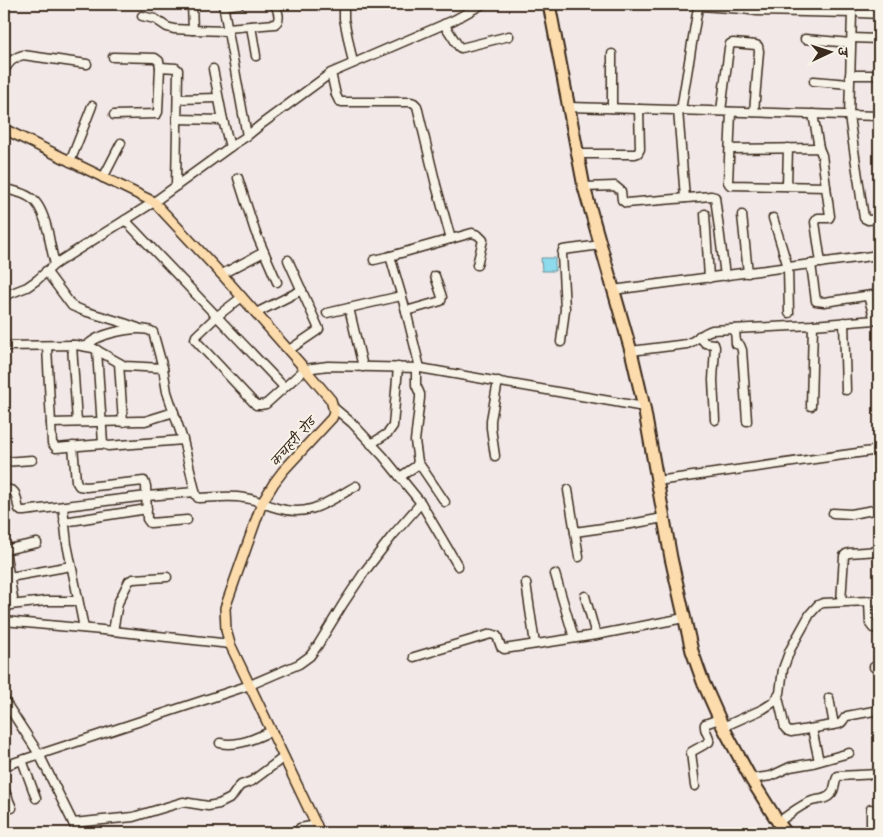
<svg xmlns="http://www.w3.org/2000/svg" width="883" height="837" font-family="Kalam,'Playpen Sans Deva',sans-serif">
<rect width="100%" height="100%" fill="#f2e8e7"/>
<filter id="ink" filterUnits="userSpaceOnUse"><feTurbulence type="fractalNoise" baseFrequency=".02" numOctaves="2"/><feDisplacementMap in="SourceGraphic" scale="10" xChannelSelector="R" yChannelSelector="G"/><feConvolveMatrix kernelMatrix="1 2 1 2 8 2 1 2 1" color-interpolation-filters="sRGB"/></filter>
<g filter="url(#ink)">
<!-- water -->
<polygon fill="#8edbee" stroke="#6d949b" points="541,258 555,258 555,271 542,271"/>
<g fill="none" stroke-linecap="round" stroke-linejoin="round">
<!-- minor casing -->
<g stroke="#3b2a1e" stroke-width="11">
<g id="minor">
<polyline points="192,4 193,30 227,31"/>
<polyline points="223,4 247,136"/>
<polyline points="344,4 344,19 353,63"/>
<polyline points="223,6 240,4"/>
<polyline points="860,13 879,14"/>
<polyline points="142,16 155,19 167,27 174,29 193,30"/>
<polyline points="444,24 459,47 461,48 509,36"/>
<polyline points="251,26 256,56"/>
<path d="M227 28 275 24C282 19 277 10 275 4"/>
<polyline points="852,38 879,39"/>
<polyline points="805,39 851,43"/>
<polyline points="113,57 155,58 159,61 160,67 158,112 157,114 114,115"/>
<polyline points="160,67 176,68 178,70 176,186"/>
<polyline points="213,69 223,120 230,147"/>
<path d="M4 71C8 63 14 57 23 55L87 64"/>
<polyline points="331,73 336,95 339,101 342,102 411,102 414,103 417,106 436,185 451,239"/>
<polyline points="850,75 879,75"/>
<polyline points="814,81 849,84"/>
<polyline points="178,99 218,98"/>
<polyline points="569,107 879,116"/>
<polyline points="612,108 612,54"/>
<polyline points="678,110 685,198"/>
<polyline points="681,110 698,7 701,6 743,9 757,11 852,13 849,116 864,218 868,220 879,219"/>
<polyline points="721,111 729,48 730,44 733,43 756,45 758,46 759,51 754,112"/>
<polyline points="731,112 728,182 730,185 826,187 830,216 829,218 818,218 815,222 821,263"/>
<polyline points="813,114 819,148"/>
<polyline points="177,119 223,120"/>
<polyline points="730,149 819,148 822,155 826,187"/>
<polyline points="577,154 635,154 638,153 640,149 639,109"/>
<polyline points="70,162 92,106"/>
<polyline points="103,178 121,143"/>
<polyline points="238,178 255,231 277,282"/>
<polyline points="787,186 788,148"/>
<polyline points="584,187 615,186 621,191 622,200 626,203 711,196 715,197 725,276"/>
<path d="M4 189C35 194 41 203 48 232 50 243 52 253 55 264"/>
<polyline points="705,214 709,278"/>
<polyline points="742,215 748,273"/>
<polyline points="773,218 788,267 789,313"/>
<polyline points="125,220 284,387"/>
<polyline points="390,256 406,311 420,368"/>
<polyline points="288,260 319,329 317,331 289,350"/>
<polyline points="374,260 387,257 472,233 478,235 483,240 477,265"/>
<polyline points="811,264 816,301 824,302 879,294"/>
<polyline points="46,271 72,306 84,311 124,323 138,328"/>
<polyline points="222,274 264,252"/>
<polyline points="613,290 879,255"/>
<polyline points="4,296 27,287 37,280 55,264 154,202 230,147 247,136 263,123 331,73 454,20 483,4"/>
<polyline points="868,296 875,320"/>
<polyline points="242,297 216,317 196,336 195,339 197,342 256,405 260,405 266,404 305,369 328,366 420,368 644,407"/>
<polyline points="349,308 363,367"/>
<polyline points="406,311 441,301 442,297 435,276"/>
<polyline points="256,313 302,290"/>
<polyline points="327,313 401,296"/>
<polyline points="844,322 846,390"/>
<polyline points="735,329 736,344 740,345 742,350 747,421"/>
<polyline points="699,336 705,343 714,344 715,347 713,380 715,420"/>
<polyline points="561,342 565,309 562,254 563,250 601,245"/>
<polyline points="72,345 77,422"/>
<polyline points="4,346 76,345 93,348 125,366 163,368"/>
<polyline points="47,346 52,443 56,448 103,444"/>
<path d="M86 346C90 343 94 339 100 337 112 332 141 325 153 332L163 368 167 392 183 440 196 495 198 498C213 498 229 495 244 498 256 499 266 505 277 508 310 518 329 501 356 486"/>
<polyline points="97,350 103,444 108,446 183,440"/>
<path d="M631 351 687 344C697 340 702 333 712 330L813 325 875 320 879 321"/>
<polyline points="119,363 123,422"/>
<polyline points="811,406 813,325"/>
<polyline points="333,407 352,423 383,456 421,503 458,566"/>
<polyline points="51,423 139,421 145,421 174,412"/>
<polyline points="371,444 388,433 393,426 398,367"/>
<polyline points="73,446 76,481 79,486 86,487 144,481 146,486 147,519 150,523 187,520"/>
<polyline points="495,456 491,428 491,420 498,381"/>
<polyline points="4,462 32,460"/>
<polyline points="418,462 445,502"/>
<polyline points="400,477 416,466 418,462 415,441 420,398 420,394 416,385 416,368"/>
<polyline points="657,481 879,450"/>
<path d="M4 490C19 488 15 498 19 509L21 511H24L147 496 195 492"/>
<polyline points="568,490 579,557"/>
<polyline points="63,507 67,544 84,628"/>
<polyline points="833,513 851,514 879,509"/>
<polyline points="64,522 147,509"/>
<polyline points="575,532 631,524 663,518"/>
<polyline points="4,550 37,543"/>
<polyline points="555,574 574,638"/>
<polyline points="10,577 71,566"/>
<polyline points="526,583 535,644"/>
<polyline points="585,596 596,635"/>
<polyline points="869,601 870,624 873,628 879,627"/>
<polyline points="841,602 844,556 846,554 849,553 879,551"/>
<polyline points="10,605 46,601 78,601"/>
<polyline points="4,610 10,605 13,598 5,550"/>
<polyline points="4,621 113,631 230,644"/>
<polyline points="113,631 118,603 129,581 133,579 167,577"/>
<polyline points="414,657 491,634 497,636 501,647 504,649 596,635 684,618"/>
<polyline points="874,667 879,667"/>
<path d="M778 697 785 728 788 731 791 732 839 724C844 722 843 718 847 716L879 710"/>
<polyline points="829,698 834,725"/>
<polyline points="4,700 39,754 78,833"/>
<polyline points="723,727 763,709 774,702 780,693 783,669 790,650 810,614 818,605 823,603 869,601 879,600"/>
<polyline points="812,729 819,761"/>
<path d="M220 743C239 747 255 738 272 731"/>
<polyline points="22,760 36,798"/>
<polyline points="4,766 250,685 299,664 310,656 318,645 343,604 365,571 393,535 421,503"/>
<polyline points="751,779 771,776 790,767 813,763 849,753"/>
<path d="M695 786 691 752 709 742C711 736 703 731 705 724L719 719"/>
<polyline points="4,789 12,808"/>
<polyline points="871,809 871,833"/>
<path d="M778 822C788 816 801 804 812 801 819 799 826 800 831 794 836 789 834 781 838 776L879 774"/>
<polyline points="73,823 133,817 183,802 208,806 219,804 231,798 238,788 241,785 252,781 284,757"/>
<polyline points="297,833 300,828 317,825"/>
</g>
</g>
<!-- major casing -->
<g stroke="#3b2a1e" stroke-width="12">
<polyline id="major" points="4,129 154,202 226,279 305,369 331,400 333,407 334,413 332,418 283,471 274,483 262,503 225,608 226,630 230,644 320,833"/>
</g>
<!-- highway casing -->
<g stroke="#3b2a1e" stroke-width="15">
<polyline id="highway" points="549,4 584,187 631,351 644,407 671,558 692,651 703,682 723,727 751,779 778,822 786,833"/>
</g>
<!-- minor -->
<use href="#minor" stroke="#f7f3e8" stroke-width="8"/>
<!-- major -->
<use href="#major" stroke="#fcdcac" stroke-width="9"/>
<!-- highway -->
<use href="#highway" stroke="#fcdcac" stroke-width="11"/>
</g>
</g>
<g text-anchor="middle" stroke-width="4" stroke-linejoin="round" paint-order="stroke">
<!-- street labels -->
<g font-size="14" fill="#3b2a1e" stroke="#f7f3e8">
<text transform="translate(293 441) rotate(-48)" y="5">कचहरी रोड</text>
</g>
</g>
<!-- margin -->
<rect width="883" height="837" fill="none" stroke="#f7f3e8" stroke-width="20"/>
<rect x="10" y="10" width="863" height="817" fill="none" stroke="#3b2a1e" stroke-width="2" filter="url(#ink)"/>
<!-- north arrow -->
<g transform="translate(830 52) rotate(86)" stroke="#f7f3e8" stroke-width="4" paint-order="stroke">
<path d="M0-4L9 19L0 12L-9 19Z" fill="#3b2a1e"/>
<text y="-8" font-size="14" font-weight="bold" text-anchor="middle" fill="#3b2a1e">उ</text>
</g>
</svg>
